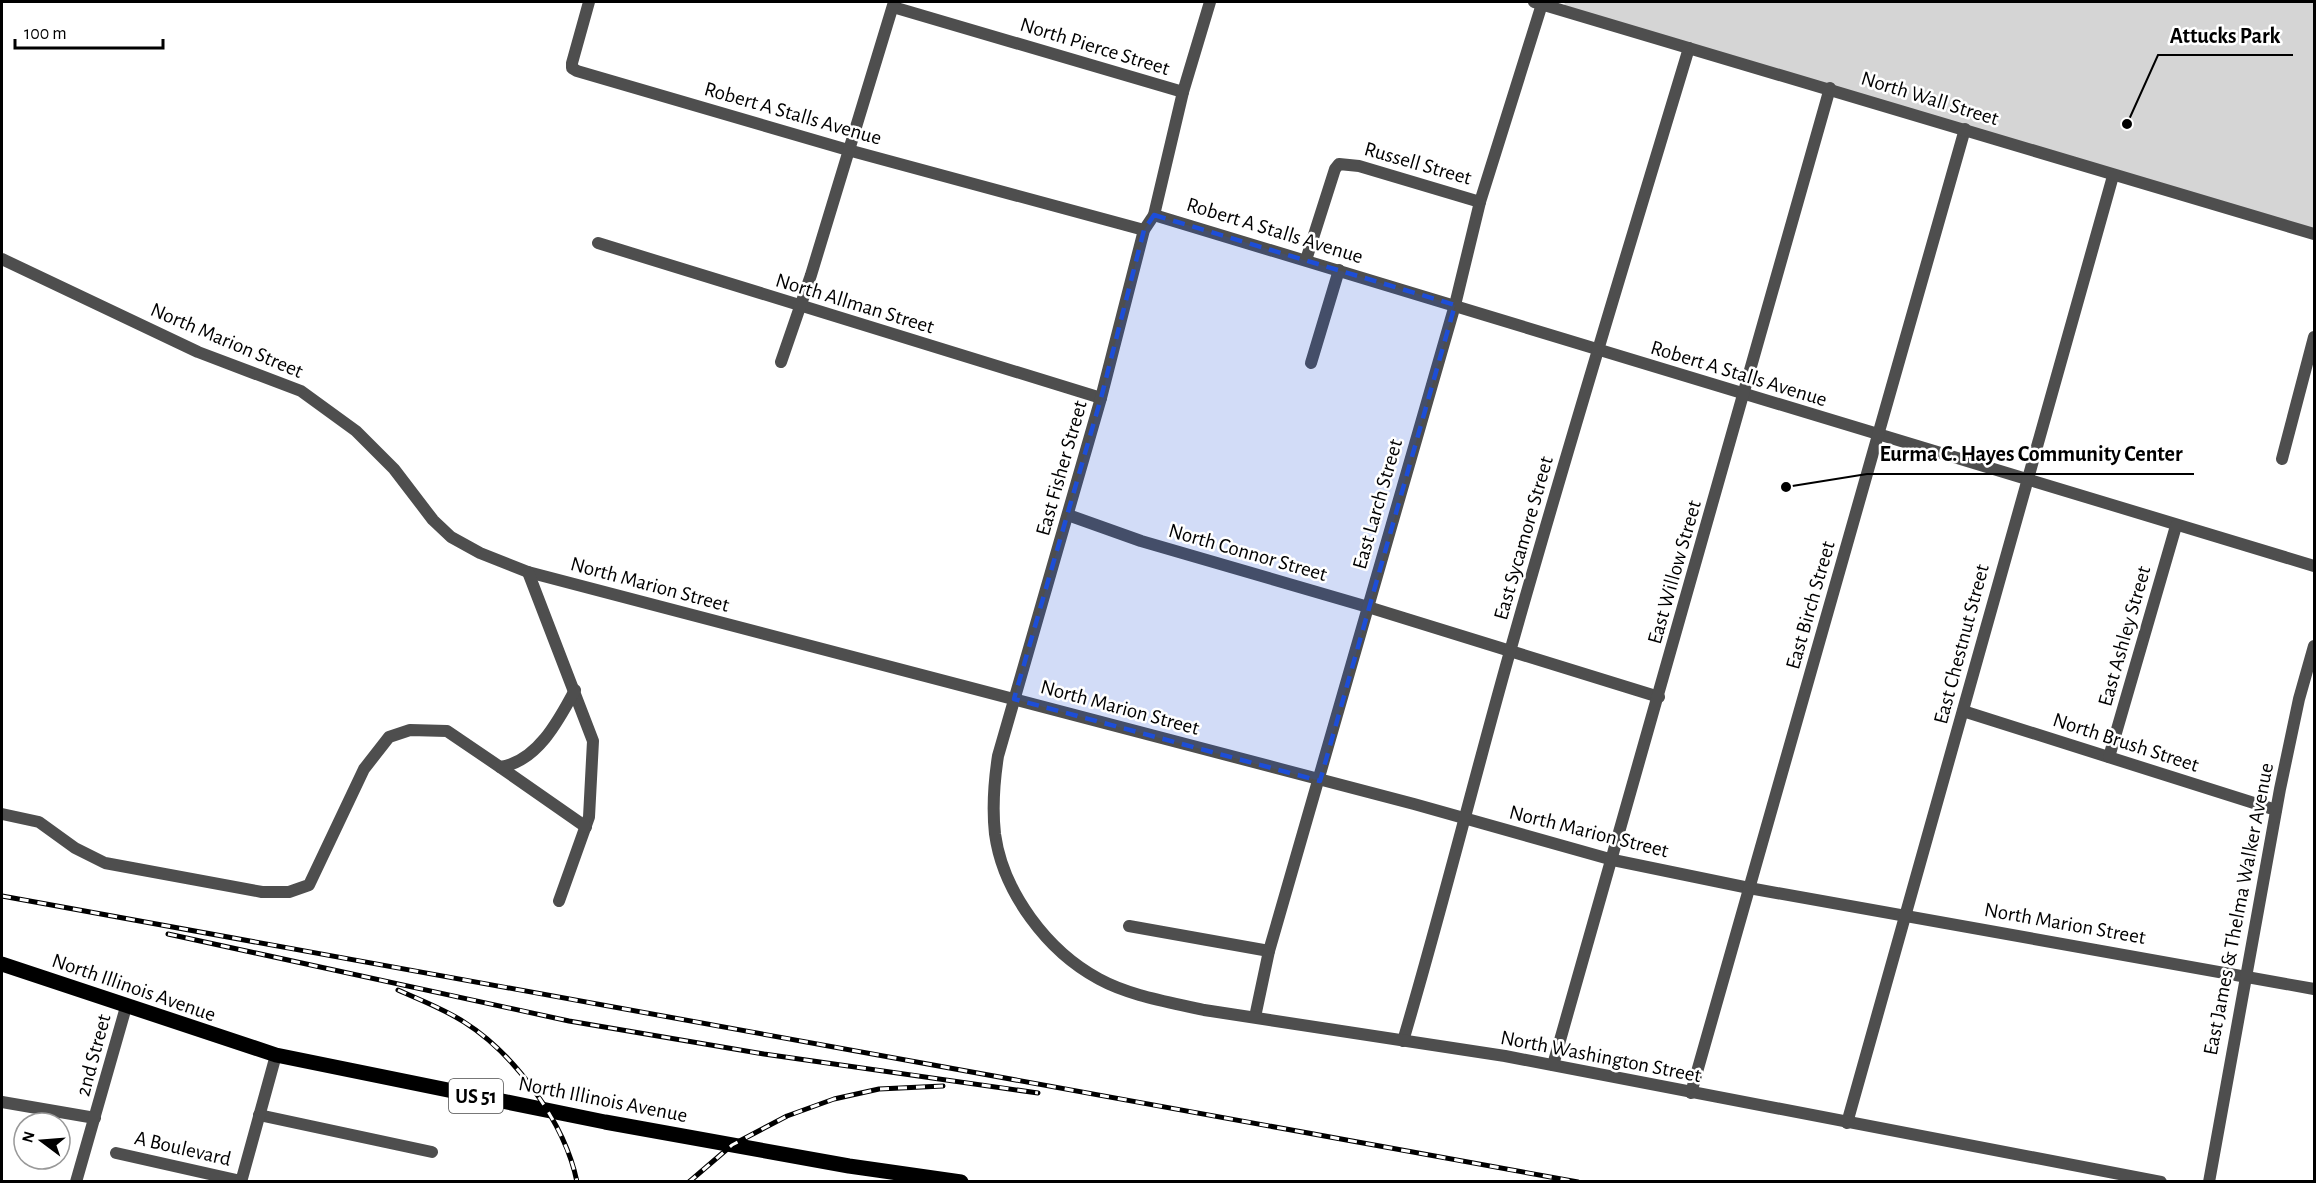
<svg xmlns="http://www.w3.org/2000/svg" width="2316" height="1183" font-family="'Alegreya Sans',sans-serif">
<rect width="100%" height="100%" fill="#fff"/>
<!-- green -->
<polygon fill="#d5d5d5" points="1565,2 2314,2 2314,237 1563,10"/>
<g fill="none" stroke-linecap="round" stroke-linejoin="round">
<!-- minor -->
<g stroke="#4e4e4e" stroke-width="12">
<polyline points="589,2 572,63 572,68 577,71 848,150 1144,230"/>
<polyline points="893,7 1183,92"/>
<polyline points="1154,215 2314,566"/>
<polyline points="598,243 1101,398"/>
<polyline points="2,259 198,352 301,391 356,431 394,469 433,520 451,537 480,553 528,572 1414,804 1613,860 1749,888 2314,989"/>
<polyline points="1306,260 1335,169 1339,164 1359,166 1480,202"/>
<polyline points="781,362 811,275 894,2"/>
<polyline points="1311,363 1339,270"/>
<polyline points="2282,459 2314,337"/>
<polyline points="1068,515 1141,541 1368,607 1659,697"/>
<polyline points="528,572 593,741 589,817 559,901"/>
<polyline points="1963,711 2276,810"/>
<polyline points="2109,757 2176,526"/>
<polyline points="500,767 586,827"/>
<path d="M2 814 39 822 75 848 105 863 262 892H289L309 885 364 769 389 737 410 730 447 731 500 767C537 762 559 720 575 690"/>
<polyline points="1129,926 1269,951"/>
<polyline points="1255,1017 1269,951 1455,305 1480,202 1542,4"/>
<path d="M1403 1041C1441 913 1473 783 1509 655 1566 452 1628 250 1689 48"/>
<polyline points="1553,1065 1830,88"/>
<polyline points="1691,1093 1965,129"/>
<polyline points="2,1102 95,1118"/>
<polyline points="259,1115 432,1152"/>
<polyline points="1847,1123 2113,176"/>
<polyline points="116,1153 241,1181"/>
<polyline points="76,1182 126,1007"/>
<polyline points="241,1182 276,1055"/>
<polyline points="2209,1182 2280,789 2299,699 2314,646"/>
</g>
<!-- tertiary -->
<g stroke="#4e4e4e" stroke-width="12">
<path d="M1210 2 1183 92 1154 215 1144 230 1101 398 998 756C994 782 992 807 995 834 1003 892 1047 951 1099 979 1130 996 1170 1002 1204 1010L1505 1056 2161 1182"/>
<polyline points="1534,2 2314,234"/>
</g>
<!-- primary -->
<polyline stroke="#000" stroke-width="15" points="2,964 276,1055 605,1122 849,1166 961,1182"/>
<!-- rail casing -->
<g stroke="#000" stroke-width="5">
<g id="rail">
<polyline points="2,896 1578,1182"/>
<polyline points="168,934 569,1021 764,1054 1038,1093"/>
<path d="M398 990C420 1000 444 1009 464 1022 515 1054 565 1123 577 1182"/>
<polyline points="689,1182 732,1145 787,1116 834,1099 879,1089 943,1086"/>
</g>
</g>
<!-- rail -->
<use href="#rail" stroke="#fff" stroke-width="3" stroke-dasharray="9" stroke-linecap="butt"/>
</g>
<!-- marked area -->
<path fill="#1d4ed8" fill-opacity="0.2" stroke="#1d4ed8" stroke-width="4.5" stroke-dasharray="12 8" stroke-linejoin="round" d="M1154 215 1455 305 1320 781 1014 699 1101 398 1144 230Z"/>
<g text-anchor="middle" stroke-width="5" stroke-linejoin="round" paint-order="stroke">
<!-- shield labels -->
<rect fill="#fff" stroke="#4c4c4c" stroke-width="1.5" x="449" y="1079" width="54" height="34" rx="4.5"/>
<g font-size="20" font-weight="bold" fill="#000">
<text x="476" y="1103">US 51</text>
</g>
<!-- street labels -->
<g font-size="21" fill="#000" stroke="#fff">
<text transform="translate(1095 46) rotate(17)" y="7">North Pierce Street</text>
<text transform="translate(1930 98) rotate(17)" y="7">North Wall Street</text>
<text transform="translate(793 113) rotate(16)" y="7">Robert A Stalls Avenue</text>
<text transform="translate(1418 163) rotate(16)" y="7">Russell Street</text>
<text transform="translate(1275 230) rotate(17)" y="7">Robert A Stalls Avenue</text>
<text transform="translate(855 303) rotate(17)" y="7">North Allman Street</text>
<text transform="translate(227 340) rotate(23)" y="7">North Marion Street</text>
<text transform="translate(1739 373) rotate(17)" y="7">Robert A Stalls Avenue</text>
<text transform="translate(1061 468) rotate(-74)" y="7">East Fisher Street</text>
<text transform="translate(1377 504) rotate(-74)" y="7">East Larch Street</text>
<text transform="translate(1523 538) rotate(-74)" y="7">East Sycamore Street</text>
<text transform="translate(1248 552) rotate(16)" y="7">North Connor Street</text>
<text transform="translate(1674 572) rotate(-74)" y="7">East Willow Street</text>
<text transform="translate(650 584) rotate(15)" y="7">North Marion Street</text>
<text transform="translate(1810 605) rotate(-74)" y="7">East Birch Street</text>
<text transform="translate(2124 636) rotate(-74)" y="7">East Ashley Street</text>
<text transform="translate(1961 644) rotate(-75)" y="7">East Chestnut Street</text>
<text transform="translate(1120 707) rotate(15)" y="7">North Marion Street</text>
<text transform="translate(2126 742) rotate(18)" y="7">North Brush Street</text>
<text transform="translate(1589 831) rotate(14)" y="7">North Marion Street</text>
<text transform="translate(2238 909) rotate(-79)" y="7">East James &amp; Thelma Walker Avenue</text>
<text transform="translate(2065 923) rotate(10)" y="7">North Marion Street</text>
<text transform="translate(134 987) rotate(19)" y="7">North Illinois Avenue</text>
<text transform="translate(93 1055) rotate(-75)" y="7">2nd Street</text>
<text transform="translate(1601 1056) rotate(11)" y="7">North Washington Street</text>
<text transform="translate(603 1099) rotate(11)" y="7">North Illinois Avenue</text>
<text transform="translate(183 1148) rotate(13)" y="7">A Boulevard</text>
</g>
</g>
<!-- callouts -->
<path fill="none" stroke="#000" stroke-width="2" d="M2127 124L2158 55H2293M1786 487L1867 474H2194"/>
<g fill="#000" stroke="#fff" stroke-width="2">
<circle cx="2127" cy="124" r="6"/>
<circle cx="1786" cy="487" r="6"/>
</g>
<g font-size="22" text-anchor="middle" font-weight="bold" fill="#000" stroke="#fff" stroke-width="5" stroke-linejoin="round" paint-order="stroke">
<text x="2225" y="43">Attucks Park</text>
<text x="2031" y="461">Eurma C. Hayes Community Center</text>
</g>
<!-- border -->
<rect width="2316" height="1183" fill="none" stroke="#000000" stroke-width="6"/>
<!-- north arrow -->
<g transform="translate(42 1141) rotate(286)"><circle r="28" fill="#ffffff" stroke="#999999" stroke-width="1.5"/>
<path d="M0-4.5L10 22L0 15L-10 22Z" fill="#000000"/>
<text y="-9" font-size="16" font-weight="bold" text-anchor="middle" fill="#000000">N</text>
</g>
<!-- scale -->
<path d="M15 39v9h148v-9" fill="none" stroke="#000000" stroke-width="3"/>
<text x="24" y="39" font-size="18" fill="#000000" stroke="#ffffff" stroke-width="4.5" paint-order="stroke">100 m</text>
</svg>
